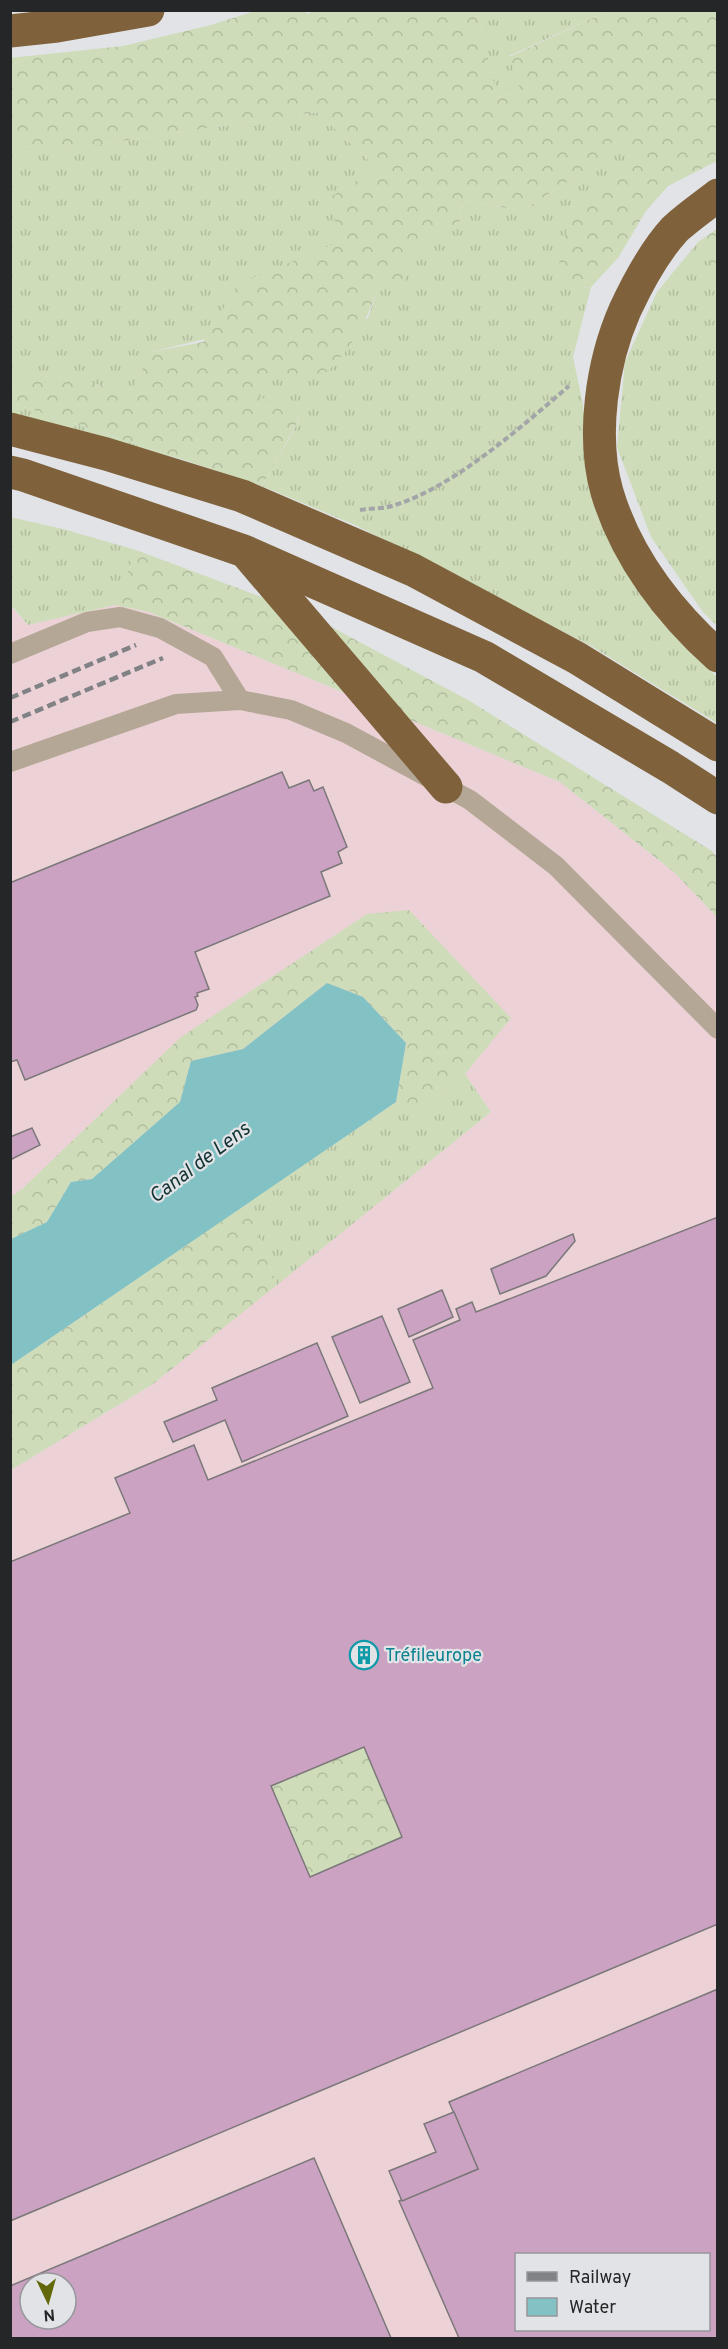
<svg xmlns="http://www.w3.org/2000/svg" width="728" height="2349" font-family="Overpass,sans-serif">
<defs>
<pattern id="grass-tufts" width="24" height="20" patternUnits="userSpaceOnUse" patternTransform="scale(1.5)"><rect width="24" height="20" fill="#cedcb9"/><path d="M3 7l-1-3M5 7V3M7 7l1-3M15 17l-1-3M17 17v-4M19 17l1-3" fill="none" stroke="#b1bd9f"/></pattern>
<pattern id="forest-crowns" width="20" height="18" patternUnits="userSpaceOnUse" patternTransform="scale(1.5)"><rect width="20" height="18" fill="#cedcb9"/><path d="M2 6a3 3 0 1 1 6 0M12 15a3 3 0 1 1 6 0" fill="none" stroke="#b1bd9f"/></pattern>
</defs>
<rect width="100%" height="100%" fill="#e1e3e7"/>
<!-- industrial -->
<path fill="#ecd2d7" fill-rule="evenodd" d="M10 605 28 625 115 605 149 612 560 782 675 873 717 917V2338H11V1470L153 1384 491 1112 465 1074 510 1018 22 1189 11 1197ZM516 2254H708V2330H516ZM30 2283H66V2319H30Z"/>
<!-- grass -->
<g fill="url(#grass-tufts)">
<polygon points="477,11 608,11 509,56 521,92 497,97"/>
<polygon points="317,112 377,168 345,240 242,283 205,339 151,352 132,390 19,372 12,403 177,458 11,417 11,136 23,146 62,150"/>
<polygon points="612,142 653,150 571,210 579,288 591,287 573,357 583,405 591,491 638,589 669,630 717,677 717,723 591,646 355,525 262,486 300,419 252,392 261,373 368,318 379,285 417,245 460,221 462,200 522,211 600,161"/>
<polygon points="698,242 717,272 717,626 703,612 651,537 617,447 625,362 657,292"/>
<polygon points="10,517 63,529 136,550 115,605 28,625 11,605"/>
<polygon points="465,1074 491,1112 277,1285 246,1204 396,1102 418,1111"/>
</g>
<!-- forest -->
<g fill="url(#forest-crowns)">
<path d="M316 10 477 11 497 97 521 92 509 57 608 11H717V161L668 186 646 211 618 258 591 287 579 288 555 282 571 210 652 150 612 142 600 161 522 211 462 200 460 221 417 245 401 263 407 284 379 285C365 326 353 346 323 376L261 373 252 392 300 418 262 486 12 403 19 372 132 390 151 352 203 342 238 284 344 240 326 200 377 168 317 112 62 150 23 146 11 136 10 58 123 46 211 25 255 11H305L307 14Z"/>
<polygon points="717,229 718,272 716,272 698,242"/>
<polygon points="136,550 309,615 468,700 712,851 717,857 717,917 675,873 560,782 149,612 115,605"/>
<polygon points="409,910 511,1018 465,1074 418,1111 396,1102 406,1043 363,997 327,983 243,1049 191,1061 180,1102 92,1179 71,1182 47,1222 11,1239 11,1197 22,1189 181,1037 367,914"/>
<polygon points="246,1204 277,1285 153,1384 11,1470 11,1365"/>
<polygon points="364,1747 402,1837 310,1877 271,1786"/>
</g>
<!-- water -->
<polygon fill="#82c2c4" points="327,983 363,997 406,1043 396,1102 11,1365 11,1239 47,1222 71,1182 92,1179 180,1102 191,1061 243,1049"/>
<!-- building -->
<g fill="#cca2c2" stroke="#7b787a" stroke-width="1.5" fill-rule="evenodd">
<polygon points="282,772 289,788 309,780 314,791 323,787 347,847 338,852 342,863 321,872 330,896 195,952 209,989 197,993 198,996 195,997 198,1005 196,1010 25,1080 17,1060 10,1062 10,879 12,882"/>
<polygon points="32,1128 40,1145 10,1160 10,1137"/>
<path d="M718 1217V1924L10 2221V1562L130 1513 115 1478 194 1445 208 1480 433 1388 413 1340 460 1320 456 1309 472 1302 476 1312ZM364 1747 402 1837 310 1877 271 1786Z"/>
<polygon points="573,1234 575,1241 546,1276 500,1294 491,1269"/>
<polygon points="442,1290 453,1317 409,1337 398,1309"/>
<polygon points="382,1316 410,1382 360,1403 332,1337"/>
<polygon points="317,1343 348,1416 242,1462 225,1420 173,1442 164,1422 217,1400 212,1388"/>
<path d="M718 1989V2338H459L399 2201 478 2169 449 2102ZM516 2254H708V2330H516Z"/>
<polygon points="454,2112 478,2169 402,2201 389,2171 436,2152 424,2124"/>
<path d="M314 2158 391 2338H10V2286ZM30 2283H66V2319H30Z"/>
</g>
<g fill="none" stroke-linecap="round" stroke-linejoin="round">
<!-- path -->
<path stroke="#a3a5a8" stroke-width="4" stroke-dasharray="6 3" stroke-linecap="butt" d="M360 510C370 508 382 509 392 506 453 488 521 427 569 386"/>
<!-- lane -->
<g stroke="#b5a796" stroke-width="20">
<polyline points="10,654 87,622 120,617 160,628 213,657 240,700"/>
<polyline points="10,762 176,704 240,700 291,710 346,733 470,800 556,866 718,1029"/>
</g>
<!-- highway -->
<g stroke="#7f623c" stroke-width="33">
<polyline points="10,31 57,26 148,10"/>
<path d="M718 195C704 206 688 217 675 229 654 252 638 282 625 310 602 362 591 436 607 492 626 556 669 612 718 656"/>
<polyline points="10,429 106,454 242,496 413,570 577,658 718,745"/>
<polyline points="10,472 23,475 244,551 484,657 670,767 718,798"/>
<polyline points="249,556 446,787"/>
</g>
<!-- rail -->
<g stroke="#818285" stroke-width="4.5" stroke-dasharray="9 4.5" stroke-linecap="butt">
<polyline points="10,698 136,645"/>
<polyline points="10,722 163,658"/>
</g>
</g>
<!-- icons -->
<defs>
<g id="building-ring" transform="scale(1.5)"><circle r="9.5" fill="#e1e3e7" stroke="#0f9aa8" stroke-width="1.5"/><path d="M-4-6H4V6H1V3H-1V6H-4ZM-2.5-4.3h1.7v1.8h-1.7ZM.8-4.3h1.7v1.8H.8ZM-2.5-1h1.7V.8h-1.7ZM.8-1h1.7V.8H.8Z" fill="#0f9aa8"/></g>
</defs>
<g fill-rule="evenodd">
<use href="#building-ring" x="364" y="1655"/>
</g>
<g text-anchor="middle" stroke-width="4.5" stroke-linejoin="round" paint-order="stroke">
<!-- culture labels -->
<g font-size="18" fill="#0d838f" stroke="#e1e3e7" text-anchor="start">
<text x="385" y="1661">Tréfileurope</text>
</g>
<!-- water labels -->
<g font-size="20" font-style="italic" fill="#123334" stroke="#e1e3e7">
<text transform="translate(199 1162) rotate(-37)" y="7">Canal de Lens</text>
</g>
</g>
<!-- border -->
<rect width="728" height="2349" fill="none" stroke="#252628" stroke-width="24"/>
<!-- legend -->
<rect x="515" y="2253" width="195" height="78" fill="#e1e3e7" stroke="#96979b" stroke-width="1.5"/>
<rect x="527" y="2272" width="30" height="9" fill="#818285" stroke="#96979b" stroke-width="1.5"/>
<text x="569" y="2283" font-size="18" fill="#252628">Railway</text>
<rect x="527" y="2298" width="30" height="18" fill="#82c2c4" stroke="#96979b" stroke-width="1.5"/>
<text x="569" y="2313" font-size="18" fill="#252628">Water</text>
<!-- north arrow -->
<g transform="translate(48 2301) rotate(175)"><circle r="28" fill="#e1e3e7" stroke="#96979b" stroke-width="1.5"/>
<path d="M0-4.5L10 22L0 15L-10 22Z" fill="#626809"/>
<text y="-9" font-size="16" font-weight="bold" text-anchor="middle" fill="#252628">N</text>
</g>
</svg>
